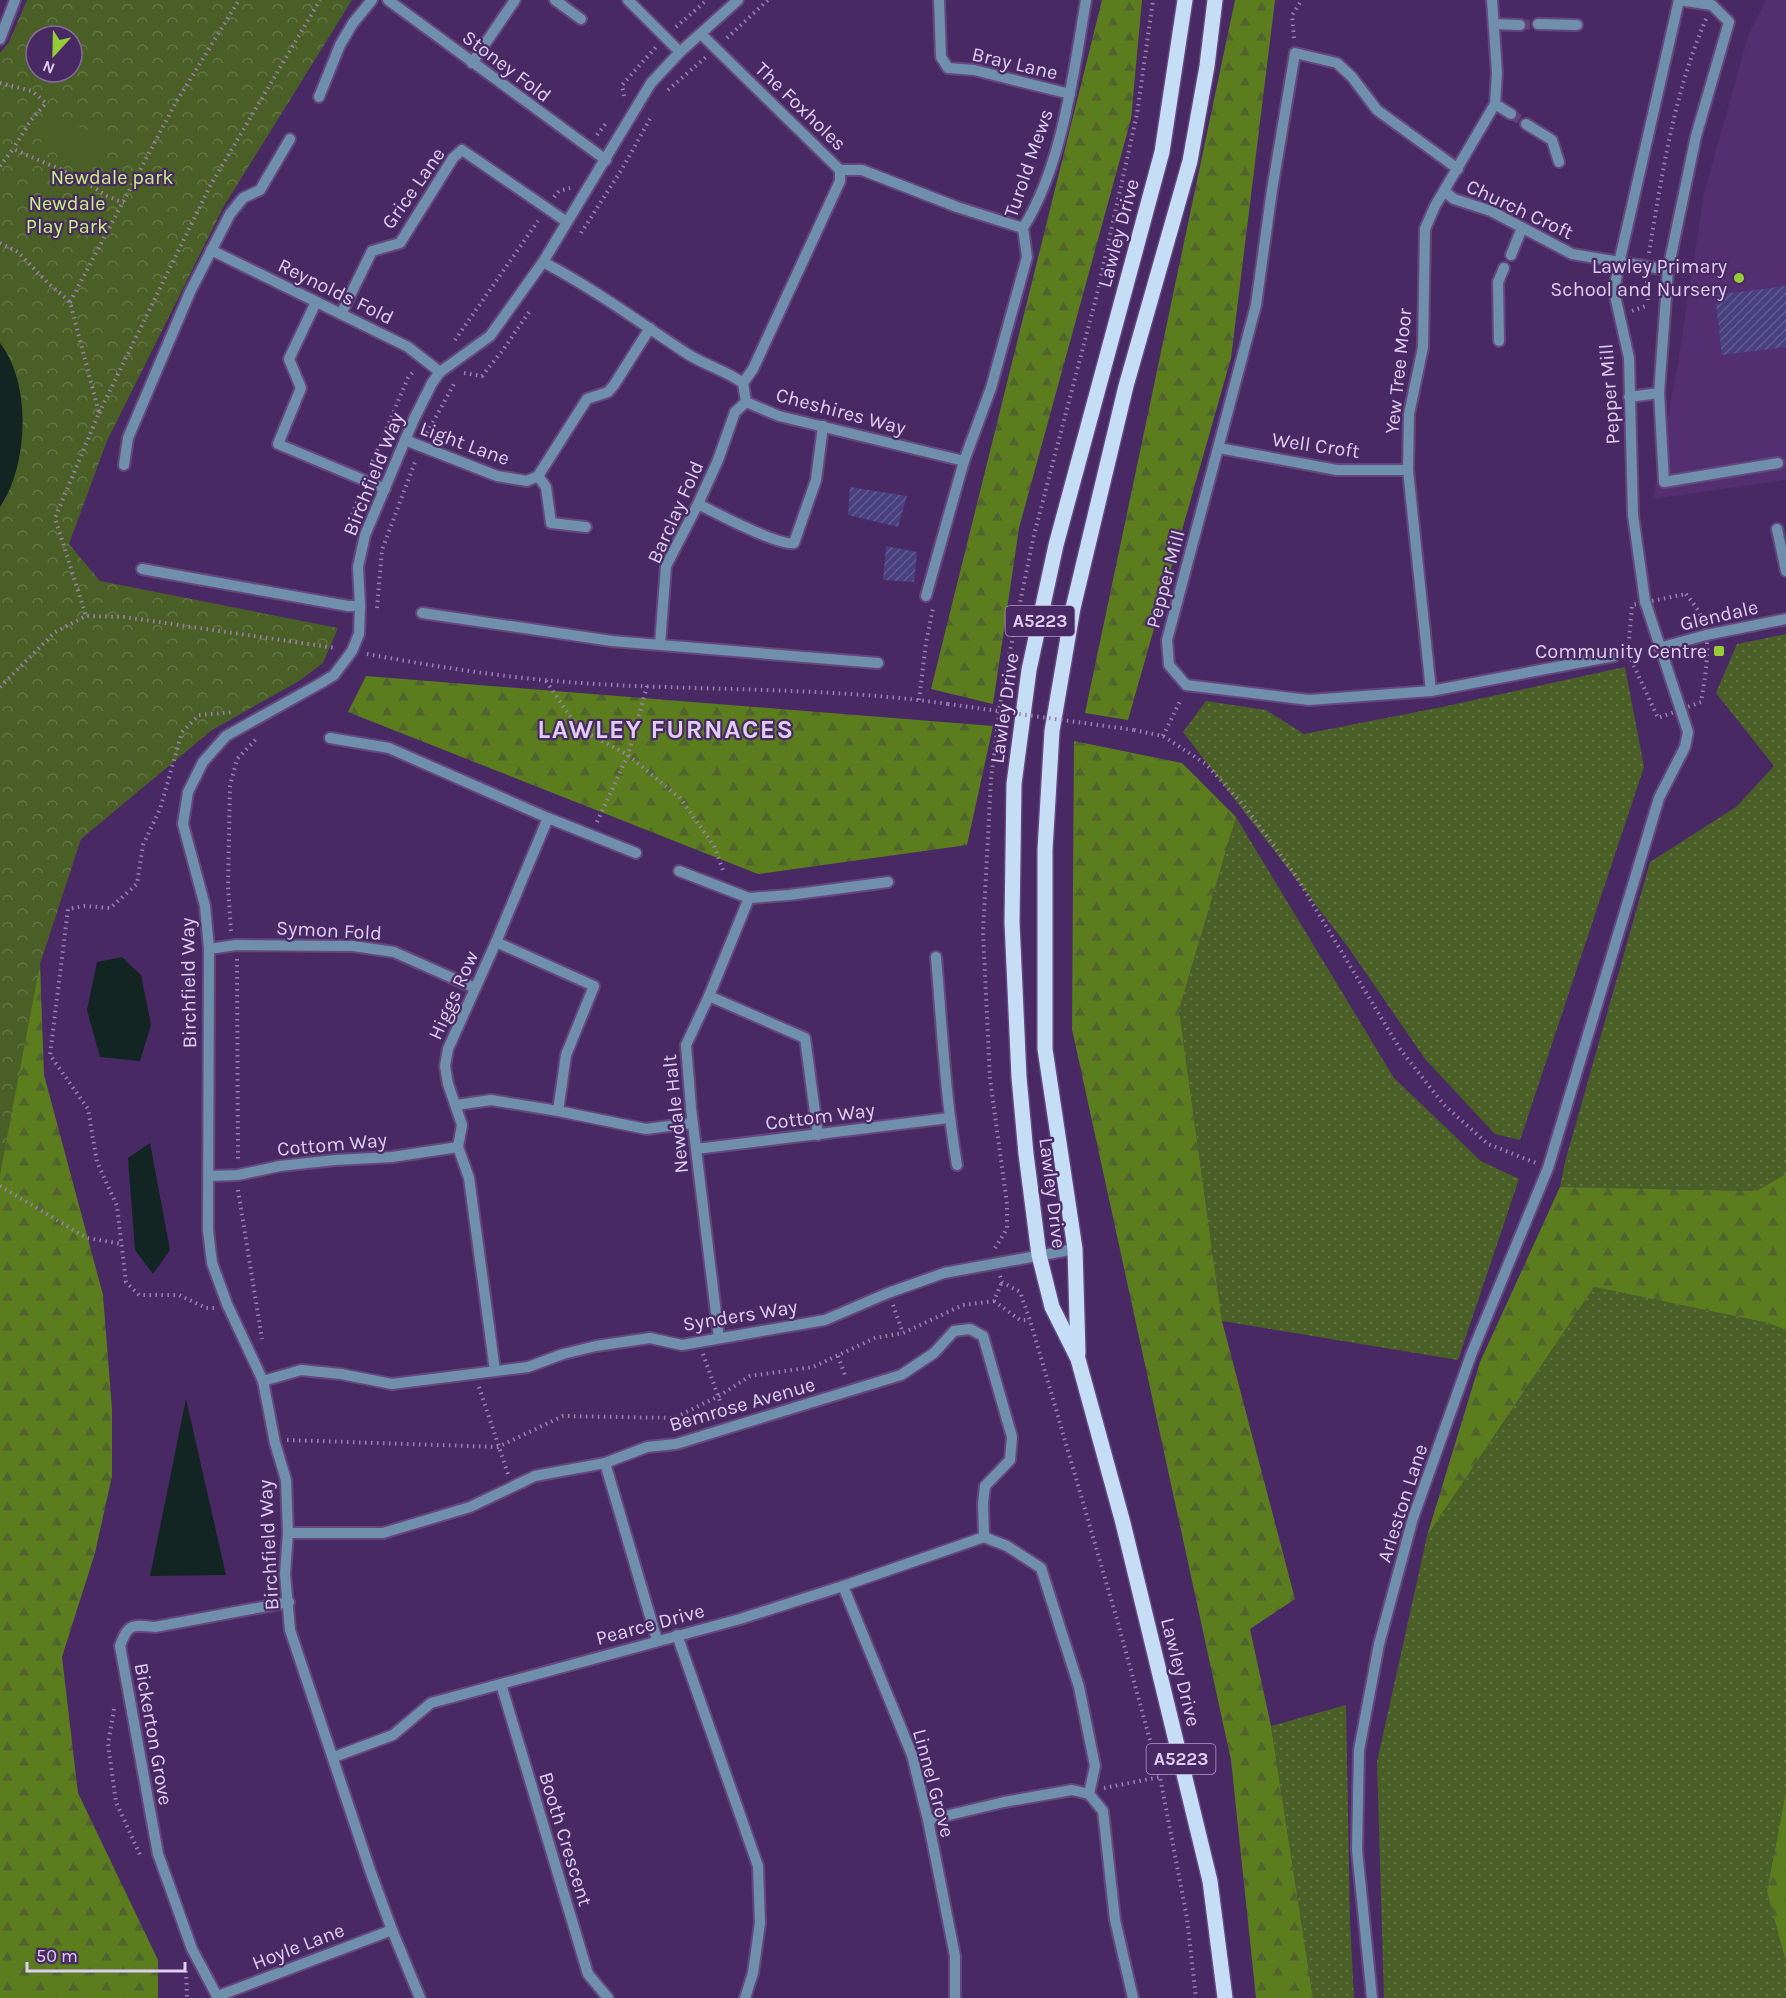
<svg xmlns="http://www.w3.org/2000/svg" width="1786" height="1998" font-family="Karla,sans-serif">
<defs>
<pattern id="grass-dots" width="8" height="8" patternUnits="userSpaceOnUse" patternTransform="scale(1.5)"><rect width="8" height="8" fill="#495f26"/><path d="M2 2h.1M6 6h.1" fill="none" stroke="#637546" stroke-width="1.8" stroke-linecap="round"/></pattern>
<pattern id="forest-firs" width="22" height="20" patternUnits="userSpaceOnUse" patternTransform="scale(1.5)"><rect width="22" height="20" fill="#5b7d1d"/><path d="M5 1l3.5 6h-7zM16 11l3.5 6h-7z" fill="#51642e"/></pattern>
<pattern id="park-crowns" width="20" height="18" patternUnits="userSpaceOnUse" patternTransform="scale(1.5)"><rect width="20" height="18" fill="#495f26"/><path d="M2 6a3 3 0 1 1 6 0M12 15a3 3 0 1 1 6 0" fill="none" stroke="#637546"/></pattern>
<pattern id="building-hatch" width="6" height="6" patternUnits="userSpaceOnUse" patternTransform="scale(1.5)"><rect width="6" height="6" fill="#49417f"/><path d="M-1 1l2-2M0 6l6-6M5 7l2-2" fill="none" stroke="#635b92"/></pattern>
</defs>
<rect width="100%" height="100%" fill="#492963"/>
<!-- built -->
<polygon fill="#532e70" points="1766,0 1786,0 1786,480 1653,499 1678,362 1704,193 1749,33"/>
<!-- grass -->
<g fill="url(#grass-dots)">
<polygon points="1786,634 1786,1174 1756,1191 1560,1187 1565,1162 1650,862 1736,807 1774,766 1716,693 1737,644"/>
<polygon points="1625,667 1644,767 1520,1140 1495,1134 1425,1059 1348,947 1183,732 1206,701 1266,710 1304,734 1442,707"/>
<polygon points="1236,817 1394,1078 1481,1161 1519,1179 1458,1360 1222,1321 1179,1010"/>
<polygon points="1594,1287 1768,1323 1786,1330 1786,1791 1767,1891 1786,1963 1786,1998 1384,1998 1377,1762 1427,1536"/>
<polygon points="1346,1705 1350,1921 1354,1998 1313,1998 1271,1726"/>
</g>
<!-- forest -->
<g fill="url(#forest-firs)">
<polygon points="1102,0 1142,0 1131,119 1019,528 993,704 931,689"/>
<polygon points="1235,0 1275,0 1231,358 1128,720 1085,713"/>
<polygon points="366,676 993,726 967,845 758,874 348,712"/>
<polygon points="1074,741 1182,763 1236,817 1179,1010 1222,1321 1295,1599 1250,1629 1271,1726 1313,1998 1256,1998 1231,1760 1072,1029"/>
<polygon points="0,947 40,964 44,1075 103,1295 112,1409 112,1476 95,1553 62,1657 78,1793 158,1960 158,1998 0,1998"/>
<polygon points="1786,1174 1786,1330 1768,1323 1594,1287 1427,1536 1480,1362 1560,1187 1756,1191"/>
<polygon points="1786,1791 1786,1963 1767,1891"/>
</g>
<!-- park -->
<path fill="url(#park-crowns)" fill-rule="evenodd" d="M27 0H352L224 206 107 441 69 544 100 581 338 628 323 663 299 681 212 730 81 839 40 964 0 1175V53L9 42ZM36 36H72V72H36Z"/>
<!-- pitch -->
<polygon fill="#495f26" points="52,116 111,140 100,168 41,144"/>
<!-- water -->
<g fill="#122523">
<path d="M0 343C28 379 28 444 11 486 8 494 4 500 0 507Z"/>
<polygon points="122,957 141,975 151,1025 140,1061 100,1057 87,1010 97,962"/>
<polygon points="150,1143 170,1250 153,1274 135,1250 128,1158"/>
<polygon points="186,1399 226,1575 150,1576"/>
</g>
<!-- building -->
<g fill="url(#building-hatch)">
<polygon points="1786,286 1786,347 1722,355 1715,295"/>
<polygon points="850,487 907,496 898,527 848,515"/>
<polygon points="886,546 917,552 914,582 883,580"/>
</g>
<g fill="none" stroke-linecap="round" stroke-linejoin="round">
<!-- minor-tunnel -->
<g stroke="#604278" stroke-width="10" stroke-dasharray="10 5" stroke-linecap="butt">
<polyline points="1520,25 1538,24"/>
<polyline points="1511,114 1526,124"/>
</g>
<!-- minor casing -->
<g stroke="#64477d" stroke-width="14">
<g id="minor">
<polyline points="388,0 606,160"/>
<polyline points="555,0 581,19"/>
<polyline points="628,0 680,52"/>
<polyline points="939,0 941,57 948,68 974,70 1070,94"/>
<polyline points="1679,0 1712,5 1729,22 1696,136 1668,270 1659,393 1664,482 1778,463"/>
<polyline points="1494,24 1520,25"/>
<polyline points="1538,24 1577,25"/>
<polyline points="701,34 840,170 862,170 957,207 1023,228"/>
<polyline points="0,39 15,0"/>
<polyline points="472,63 515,0"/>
<polyline points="319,97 340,45 353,23 372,0"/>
<polyline points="1495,104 1511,114"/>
<polyline points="1526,124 1552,140 1559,162"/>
<polyline points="1458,169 1377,110 1352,77 1337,63 1295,53 1272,190 1256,305 1167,640 1169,665 1186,685 1309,700 1431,691 1614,656"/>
<polyline points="1444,191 1454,199 1491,211 1572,254 1668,270"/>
<polyline points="211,250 408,347 440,372"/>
<polyline points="1511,255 1522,228"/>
<path d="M543 262C593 288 639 322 686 353 704 365 725 370 743 383L746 402 779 416 964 461"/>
<polyline points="316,302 289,359 301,388 278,444 385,489"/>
<polyline points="341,314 372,251 400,243 453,158 462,150 567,222"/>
<polyline points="1499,341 1498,282 1504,268"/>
<polyline points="743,383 753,369 840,181 840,170"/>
<polyline points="1629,397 1659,393"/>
<polyline points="405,440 497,476 527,481 538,476 587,399 608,392 614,385 650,328"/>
<polyline points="1219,448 1337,470 1408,470"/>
<polyline points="124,465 128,438 190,292 230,214 243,198 260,190 290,139"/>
<polyline points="538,476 546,487 551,523 586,527"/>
<path d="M698 504C716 513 778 546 794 543L816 480 823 426"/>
<polyline points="1777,529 1786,571"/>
<polyline points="142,569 348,606 360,606"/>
<path d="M926 596 964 461 991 388 1027 257 1023 228C1062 167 1074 71 1086 0"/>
<polyline points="422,613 612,641 878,663"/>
<polyline points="660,644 666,566 698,504 718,460 735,412 746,402"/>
<polyline points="1659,648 1706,635 1786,619"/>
<polyline points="1431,691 1408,470 1409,414 1423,347 1425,229 1435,206 1495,104 1497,73 1492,0"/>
<polyline points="330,738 389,748 548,818 636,853"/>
<polyline points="679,871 749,898"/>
<polyline points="496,942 594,986 566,1055 558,1111"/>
<polyline points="209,949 236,945 353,946 394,952 475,988"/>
<path d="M936 957C942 1026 945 1096 957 1165"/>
<polyline points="709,996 805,1038 818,1135"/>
<polyline points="456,1105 491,1100 558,1111 646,1129 692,1123"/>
<polyline points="696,1149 949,1118"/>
<polyline points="209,1176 238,1175 280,1166 335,1160 392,1157 458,1147"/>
<polyline points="719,1338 691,1108 686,1045 709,996 749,898 789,895 888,882"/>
<polyline points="495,1371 469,1178 458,1147 462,1125 448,1084 445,1066 448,1049 496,942 548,818"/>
<polyline points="263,1381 301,1370 341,1374 392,1384 528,1367 563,1354 596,1346 650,1338 682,1345 825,1320 888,1293 944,1273 1075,1249"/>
<polyline points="605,1463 657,1640"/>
<polyline points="288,1533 383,1533 470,1507 535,1476 605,1463 647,1447 676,1444 901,1375 934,1353 954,1331 970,1329 983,1336 1012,1437 1010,1460 985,1486 983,1503 984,1537"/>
<polyline points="984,1537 1007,1546 1041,1568 1079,1687 1095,1766 1089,1794"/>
<polyline points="843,1586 912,1755 928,1820 955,1956 955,1998"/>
<polyline points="677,1635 758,1866 760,1923 753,1973 745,1998"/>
<polyline points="501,1684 588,1974 608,1998"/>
<polyline points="334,1757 393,1735 431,1703 740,1619 843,1586 984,1537"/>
<polyline points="1089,1794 1103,1811 1115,1920 1133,1998"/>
<polyline points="928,1820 1004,1802 1072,1790 1089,1794"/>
<polyline points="218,1996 392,1930"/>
<path d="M218 1998 192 1949 158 1854 120 1646C128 1623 132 1625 155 1627L289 1602"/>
<polyline points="420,1998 392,1930 371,1873 290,1630 285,1574 288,1533 286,1480 275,1443 263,1381 227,1304 212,1263 208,1230 209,949 205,906 183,824 188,792 203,762 226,736 321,683 334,675 352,651 359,634 360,606 358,567 365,535 414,419 432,383 440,372 490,336 543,262 651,83 680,52 738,0"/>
<polyline points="1372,1998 1357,1850 1359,1750 1379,1644 1413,1518 1471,1355 1548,1168 1659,798 1685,747 1688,732 1645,601 1633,515 1629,358 1614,291 1619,263 1679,0"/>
</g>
</g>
<!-- major casing -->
<g stroke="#64477d" stroke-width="18">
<g id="major">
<polyline points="1185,0 1162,152 1056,545 1029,670 1014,784 1012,922 1019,1077 1026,1154 1039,1255 1052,1307 1078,1359 1123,1523 1210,1881 1225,1998"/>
<polyline points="1078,1353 1075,1249 1045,1049 1045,850 1052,731 1073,608 1126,386 1190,161 1207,66 1215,0"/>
</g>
</g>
<!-- path -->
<g stroke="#9a82b0" stroke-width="4" stroke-dasharray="1.5 4.5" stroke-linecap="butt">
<polyline points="676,27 707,0"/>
<polyline points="727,38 768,0"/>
<polyline points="1294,38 1292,15 1302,0"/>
<polyline points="0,83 32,91 46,103 31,120 13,149"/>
<polyline points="668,90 706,57"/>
<polyline points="624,96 622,85 656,47"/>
<polyline points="597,135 607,122"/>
<polyline points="0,166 13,149 76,176 107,196 124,203"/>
<polyline points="554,197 559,191 570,188"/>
<polyline points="581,233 622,169 650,119"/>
<polyline points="0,243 18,252 48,283 70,302 99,413 55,518 86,616"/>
<path d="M1649 253C1662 174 1674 93 1706 19"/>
<polyline points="1647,281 1648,300"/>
<polyline points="70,302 175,104 239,0"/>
<polyline points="1632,311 1648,305"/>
<polyline points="455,340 538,221"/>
<polyline points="464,373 482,376 503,350 531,309"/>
<polyline points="99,413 210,186 320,0"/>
<polyline points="427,433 455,382"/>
<polyline points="370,467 408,378 414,371"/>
<polyline points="348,532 349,523 360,494"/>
<path d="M1686 594C1691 601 1697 607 1700 614 1713 640 1705 675 1701 702L1658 718 1628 653 1632 605Z"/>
<polyline points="377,608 382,550 415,462"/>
<path d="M367 654C443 668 520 680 597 684 714 691 832 687 948 704"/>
<polyline points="546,681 578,728 628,755 680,798 714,846 724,873"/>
<polyline points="0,687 55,632 86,616 124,617 336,648"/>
<polyline points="919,700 926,643 933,608"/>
<polyline points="1134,730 1163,736 1206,764 1246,808 1296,876 1400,1049 1444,1105 1488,1144 1536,1163"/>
<polyline points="1163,736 1181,699"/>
<polyline points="597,822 628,755 647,686"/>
<polyline points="231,931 228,887 230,786 237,759 257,738"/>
<polyline points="237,959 238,1161"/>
<polyline points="0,1186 87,1238 122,1244"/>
<polyline points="238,1190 262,1339"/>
<polyline points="995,1248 1007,1229 1007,1204 990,1079 983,932 991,779 1002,690 1034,535 1096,298 1137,114 1153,0"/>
<polyline points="1000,1276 1002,1282 1020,1292 1030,1320 1118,1623 1160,1777 1187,1918 1196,1998"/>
<polyline points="994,1301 1020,1320 1030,1320"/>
<polyline points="893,1305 903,1333"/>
<polyline points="214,1308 206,1308 179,1295 139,1295 126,1282 117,1206 97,1162 88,1109 50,1055 68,909 85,906 110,908 137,884 143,845 160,809 182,732 199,715 235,712"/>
<polyline points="703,1354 725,1415"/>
<polyline points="838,1356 846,1378"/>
<polyline points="479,1387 508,1474"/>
<polyline points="287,1440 498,1447 563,1416 674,1418 719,1396 750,1376 813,1367 875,1338 903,1333 963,1305 994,1301 1002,1282"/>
<polyline points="114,1709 108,1744 116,1802 141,1857"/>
<polyline points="1104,1788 1160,1777"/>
<polyline points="186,1971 187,1998"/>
</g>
<!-- minor -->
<use href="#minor" stroke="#6f8fac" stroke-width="10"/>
<!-- major -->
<use href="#major" stroke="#c5def6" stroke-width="15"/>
<!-- path-bridge -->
<polyline stroke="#9a82b0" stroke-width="4" stroke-dasharray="1.5 4.5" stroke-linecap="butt" points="948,704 1134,730"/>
</g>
<!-- markers -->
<g fill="#97cc39" stroke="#492963" stroke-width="2">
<circle cx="1739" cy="278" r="6"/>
<rect x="1713" y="645" width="12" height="12" rx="3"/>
</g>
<g text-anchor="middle" stroke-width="4.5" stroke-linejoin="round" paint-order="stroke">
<!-- shield labels -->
<g fill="#492963" stroke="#b29cc6" stroke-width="1.5">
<rect x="1005.5" y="606" width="69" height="30" rx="4.5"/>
<rect x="1146.5" y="1744" width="69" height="30" rx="4.5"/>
</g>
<g font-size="18" font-weight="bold" fill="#dfcef1">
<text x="1040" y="627">A5223</text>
<text x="1181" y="1765">A5223</text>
</g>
<!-- street labels -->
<g font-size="20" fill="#dfcef1" stroke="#492963">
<text transform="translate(1015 63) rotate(13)" y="7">Bray Lane</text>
<text transform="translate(507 66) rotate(37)" y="7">Stoney Fold</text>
<text transform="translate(801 106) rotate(44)" y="7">The Foxholes</text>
<text transform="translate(1028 163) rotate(-71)" y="7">Turold Mews</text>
<text transform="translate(413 188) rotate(-55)" y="7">Grice Lane</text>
<text transform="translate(1520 209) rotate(25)" y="7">Church Croft</text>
<text transform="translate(1118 233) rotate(-75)" y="7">Lawley Drive</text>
<text transform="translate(336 291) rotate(26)" y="7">Reynolds Fold</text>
<text transform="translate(1398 371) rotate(-84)" y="7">Yew Tree Moor</text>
<text transform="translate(1609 394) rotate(-94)" y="7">Pepper Mill</text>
<text transform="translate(841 411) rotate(15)" y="7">Cheshires Way</text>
<text transform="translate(465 443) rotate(20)" y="7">Light Lane</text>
<text transform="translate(1316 445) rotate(8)" y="7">Well Croft</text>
<text transform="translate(373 474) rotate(-68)" y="7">Birchfield Way</text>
<text transform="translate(675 512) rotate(-66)" y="7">Barclay Fold</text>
<text transform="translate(1165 579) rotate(-75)" y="7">Pepper Mill</text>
<text transform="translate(1719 615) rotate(-13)" y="7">Glendale</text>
<text transform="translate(1004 708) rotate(-82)" y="7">Lawley Drive</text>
<text transform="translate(329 930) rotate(3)" y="7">Symon Fold</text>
<text transform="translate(188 983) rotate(-91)" y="7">Birchfield Way</text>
<text transform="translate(453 995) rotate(-66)" y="7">Higgs Row</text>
<text transform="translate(675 1114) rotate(-96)" y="7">Newdale Halt</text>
<text transform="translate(820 1116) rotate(-7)" y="7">Cottom Way</text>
<text transform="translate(332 1144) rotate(-5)" y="7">Cottom Way</text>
<text transform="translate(1053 1193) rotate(83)" y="7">Lawley Drive</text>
<text transform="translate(740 1315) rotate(-9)" y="7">Synders Way</text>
<text transform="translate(742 1404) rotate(-16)" y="7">Bemrose Avenue</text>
<text transform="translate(1402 1503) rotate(-72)" y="7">Arleston Lane</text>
<text transform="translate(268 1545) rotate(-93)" y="7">Birchfield Way</text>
<text transform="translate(650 1624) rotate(-15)" y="7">Pearce Drive</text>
<text transform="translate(1181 1672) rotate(76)" y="7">Lawley Drive</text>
<text transform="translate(154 1734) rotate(80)" y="7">Bickerton Grove</text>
<text transform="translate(934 1783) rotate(75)" y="7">Linnel Grove</text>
<text transform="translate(566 1839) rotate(73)" y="7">Booth Crescent</text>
<text transform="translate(298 1946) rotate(-21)" y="7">Hoyle Lane</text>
</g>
<!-- park labels -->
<g font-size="20" fill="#c4f47d" stroke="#492963">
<text x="112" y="184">Newdale park</text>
<text x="67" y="210">Newdale<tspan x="67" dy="23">Play Park</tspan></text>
</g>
<!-- poi labels -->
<g font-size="20" fill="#dfcef1" stroke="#492963" text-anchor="end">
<text x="1727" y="273">Lawley Primary<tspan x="1727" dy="23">School and Nursery</tspan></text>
<text x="1707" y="658">Community Centre</text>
</g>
<!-- district labels -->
<g font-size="26" font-weight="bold" letter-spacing="1.5" fill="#dfcef1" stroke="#492963">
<text x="666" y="738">LAWLEY FURNACES</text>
</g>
</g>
<!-- north arrow -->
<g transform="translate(54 54) rotate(202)"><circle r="28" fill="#492963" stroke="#856b9c" stroke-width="1.5"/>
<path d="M0-4.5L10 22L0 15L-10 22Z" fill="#97cc39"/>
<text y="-9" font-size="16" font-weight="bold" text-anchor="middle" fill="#dfcef1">N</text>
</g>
<!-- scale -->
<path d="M27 1962v9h158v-9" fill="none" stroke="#dfcef1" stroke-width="3"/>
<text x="36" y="1962" font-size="18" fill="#dfcef1" stroke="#492963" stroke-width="4.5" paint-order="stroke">50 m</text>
</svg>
